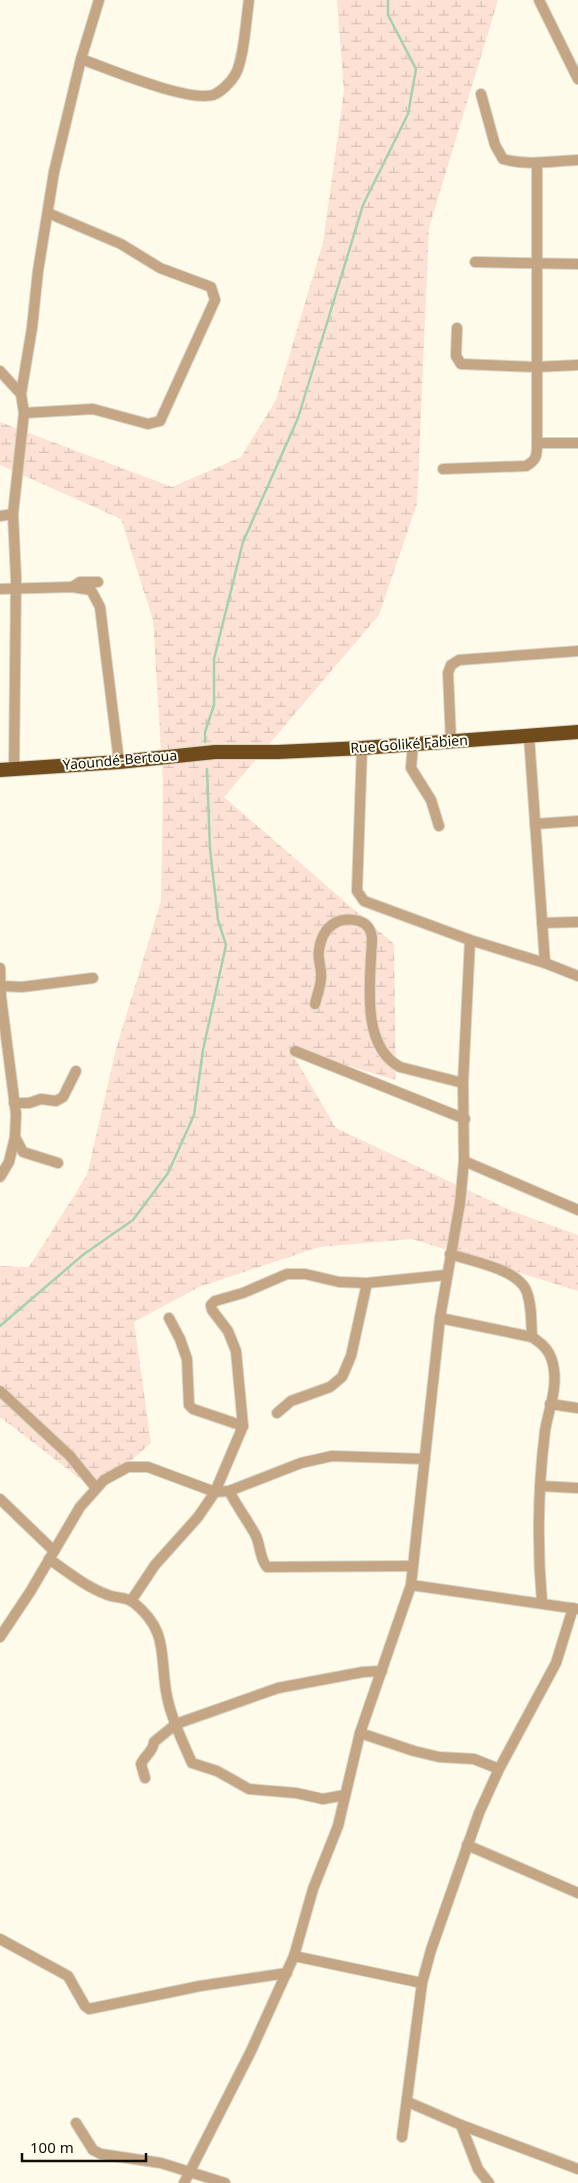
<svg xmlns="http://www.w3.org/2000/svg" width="578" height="2183" font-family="'Noto Sans',sans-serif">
<defs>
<pattern id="wetland-marsh" width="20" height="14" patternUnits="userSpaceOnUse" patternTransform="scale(1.25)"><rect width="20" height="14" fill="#fde1d5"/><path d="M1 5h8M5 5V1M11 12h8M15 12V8" fill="none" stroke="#d8c0b5"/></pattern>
</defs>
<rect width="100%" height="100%" fill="#fffbeb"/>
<!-- wetland -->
<polygon fill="url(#wetland-marsh)" points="337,0 498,0 429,228 417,504 379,615 224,797 394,944 396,1080 289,1048 336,1128 512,1211 578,1235 578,1291 412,1239 319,1247 199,1287 134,1322 151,1443 96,1491 0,1417 0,1266 29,1267 87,1175 116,1049 161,901 163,782 153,620 121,519 0,465 0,422 172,487 241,457 276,400 323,243 344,91"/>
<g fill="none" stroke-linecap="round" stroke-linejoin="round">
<!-- stream -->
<g stroke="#a4d2ac" stroke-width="2.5">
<polyline points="205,742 205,732 214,705 214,659 243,542 298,418 363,205 408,114 416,69 388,15 388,0"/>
<polyline points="0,1326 84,1254 133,1220 168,1173 194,1115 203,1050 226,945 218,920 210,849 207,769"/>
</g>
<!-- minor casing -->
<g stroke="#d9d5c7" stroke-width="12">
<g id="minor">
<polyline points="539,0 578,79"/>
<path d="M81 59C109 69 187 102 213 95 221 92 231 82 235 75 244 60 246 19 249 0"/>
<path d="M481 94 495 145 503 159C527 166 553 161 578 160"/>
<polyline points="537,163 537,443 578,443"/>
<polyline points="475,262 578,264"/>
<polyline points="457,328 456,356 461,364 536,367 578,365"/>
<polyline points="0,371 21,394 24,413 13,514 16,579 14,769"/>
<polyline points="21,394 32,328 38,271 54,172 81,59 99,0"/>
<polyline points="24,413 93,409 148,424 160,421 215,300 211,287 160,268 121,244 48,213"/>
<path d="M443 469 526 466C537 460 537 455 537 443"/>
<polyline points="0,516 13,514"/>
<polyline points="72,587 80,582 98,582"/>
<polyline points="0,589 72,587 91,590 100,607 119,762"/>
<polyline points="529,736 545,963"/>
<polyline points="451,741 448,673 451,665 459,660 578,651"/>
<polyline points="413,744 411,768 431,800 439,826"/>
<polyline points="362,748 357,891 364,901 470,940 545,963 578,976"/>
<polyline points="535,824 578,821"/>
<polyline points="542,923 578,922"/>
<polyline points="0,968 1,997 16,1114 15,1137 9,1162 0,1177"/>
<polyline points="1,986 22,987 93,978"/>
<path d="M315 1004C317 995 321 986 321 977 322 968 317 959 319 950 322 927 338 915 359 921 368 924 371 930 372 938 371 977 359 1045 400 1067L463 1083"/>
<polyline points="295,1051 465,1119"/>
<polyline points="14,1103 29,1103 41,1099 56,1101 63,1097 76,1071"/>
<polyline points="15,1137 23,1152 58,1163"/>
<polyline points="464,1161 578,1210"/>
<path d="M450 1254C471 1261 517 1269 526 1290 532 1304 531 1322 532 1337"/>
<polyline points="169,1318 180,1339 187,1359 189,1405 193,1409 243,1426"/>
<path d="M440 1318 532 1337C546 1346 552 1354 554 1370 557 1390 548 1412 545 1431 538 1488 537 1546 542 1603"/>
<polyline points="0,1391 70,1456 96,1488"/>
<polyline points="550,1404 578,1408"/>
<polyline points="277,1413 291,1401 330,1387 342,1377 351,1356 367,1283"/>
<polyline points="540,1486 578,1488"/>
<path d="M229 1491C237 1506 247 1520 255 1534 261 1545 259 1558 267 1567L412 1566"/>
<polyline points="0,1499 54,1551"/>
<path d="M49 1559C68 1572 86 1587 108 1595 115 1598 127 1597 133 1602 168 1630 160 1653 166 1691 170 1716 182 1740 192 1763L217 1771 249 1789 296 1793 323 1799 345 1795"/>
<polyline points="411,1585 578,1609"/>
<polyline points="131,1601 155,1565 198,1517 215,1492 243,1426 236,1351 228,1331 212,1310 211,1305 215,1301 243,1293 287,1274 305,1274 339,1282 367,1283 446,1275"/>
<polyline points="0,1637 30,1592 80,1507 104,1480 128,1467 148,1467 215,1492 229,1491 301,1463 332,1456 425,1459"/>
<polyline points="360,1733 414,1751 439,1757 474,1759 499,1769"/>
<path d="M145 1778 141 1764C145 1755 153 1752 154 1742L176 1724 278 1688 363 1672 382 1671"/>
<polyline points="467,1845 578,1893"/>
<polyline points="0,1939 68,1976 85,2006 89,2009 200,1986 287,1973"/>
<polyline points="294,1956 422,1983"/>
<polyline points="408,2102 461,2125 578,2169"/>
<polyline points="76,2123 93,2150 101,2154 161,2163 225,2183"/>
<polyline points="461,2125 478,2169 489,2183"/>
<polyline points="402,2137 422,1983 431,1950 479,1813 499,1769 556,1663 573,1608"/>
<polyline points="184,2183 251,2051 294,1956 313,1889 338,1826 360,1733 411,1585 440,1318 460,1203 464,1161 463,1083 470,940"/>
</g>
</g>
<!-- highway casing -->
<g stroke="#d9d5c7" stroke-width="16">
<polyline id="highway" points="0,770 119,762 215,752 278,752 362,748 578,732"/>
</g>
<!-- minor -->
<use href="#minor" stroke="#c5a684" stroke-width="10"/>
<!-- highway -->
<use href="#highway" stroke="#704c1d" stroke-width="14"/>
</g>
<g text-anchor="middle" stroke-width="4" stroke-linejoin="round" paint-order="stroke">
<!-- street labels -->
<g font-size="14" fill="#110f08" stroke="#fffbeb">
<text transform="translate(409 744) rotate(-4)" y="5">Rue Goliké Fabien</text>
<text transform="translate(120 760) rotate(-5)" y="5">Yaoundé-Bertoua</text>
</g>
</g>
<!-- scale -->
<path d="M22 2153v8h124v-8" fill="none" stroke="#110f08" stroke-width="2.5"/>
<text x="30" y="2153" font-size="15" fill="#110f08" stroke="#fffbeb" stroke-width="4" paint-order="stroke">100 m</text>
</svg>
